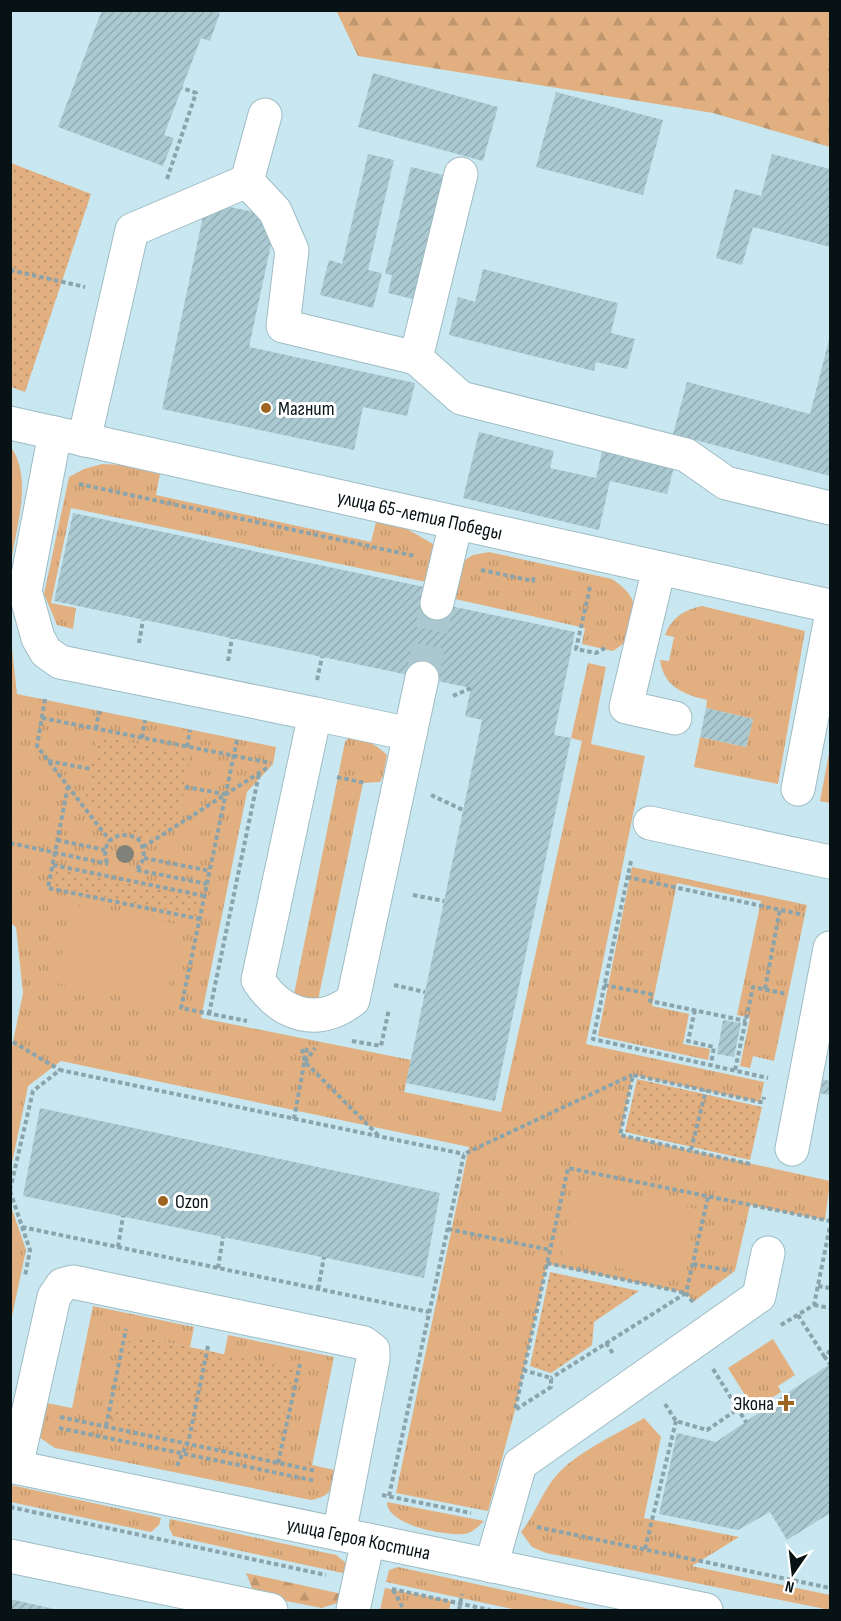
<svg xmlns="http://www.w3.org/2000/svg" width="841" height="1621" font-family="'Sofia Sans Condensed',sans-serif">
<defs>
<pattern id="grass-tufts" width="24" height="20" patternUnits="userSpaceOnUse" patternTransform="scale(1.5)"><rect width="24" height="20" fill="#e2b080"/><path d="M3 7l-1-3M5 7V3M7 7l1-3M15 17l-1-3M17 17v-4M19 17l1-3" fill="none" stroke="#c0966e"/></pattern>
<pattern id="forest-firs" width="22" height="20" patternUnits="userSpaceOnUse" patternTransform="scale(1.5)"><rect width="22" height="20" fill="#e2b080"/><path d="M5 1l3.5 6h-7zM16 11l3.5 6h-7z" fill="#c0966e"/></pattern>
<pattern id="park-dots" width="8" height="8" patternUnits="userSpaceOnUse" patternTransform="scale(1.5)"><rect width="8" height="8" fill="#e2b080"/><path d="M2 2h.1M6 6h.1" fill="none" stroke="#c0966e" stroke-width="1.8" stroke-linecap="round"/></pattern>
<pattern id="building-hatch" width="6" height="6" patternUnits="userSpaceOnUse" patternTransform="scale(1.5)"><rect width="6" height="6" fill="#abc9d1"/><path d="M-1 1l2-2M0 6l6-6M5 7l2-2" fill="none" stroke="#92acb3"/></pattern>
</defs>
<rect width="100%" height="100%" fill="#c8e7f0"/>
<!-- grass -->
<g fill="url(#grass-tufts)">
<path d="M11 447C33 479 16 527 11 563Z"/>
<polygon points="102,464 123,465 160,474 156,495 371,542 376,522 407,529 433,544 437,554 431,583 71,508 51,603 76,608 73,629 57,625 44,594 69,477 84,469"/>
<path d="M489 552 612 579C641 599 635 608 630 639L613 651 582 644 585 628 455 599 465 560 473 555Z"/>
<path d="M702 606 805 631 778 784 694 767 700 737 746 747 753 719 706 708 707 700C683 694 664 687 660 660L669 661 674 637 665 635C671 618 685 609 702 606Z"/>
<polygon points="10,629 17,694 276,747 273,764 247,792 201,1018 411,1060 404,1092 501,1112 582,741 571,738 588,663 606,667 591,744 645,756 586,1044 764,1082 760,1102 633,1075 620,1135 830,1181 825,1220 750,1205 735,1271 693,1302 686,1293 547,1264 515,1410 488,1511 396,1493 469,1147 61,1061 28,1086 11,1168 11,1052 23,993 16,927 10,923"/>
<path d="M349 737C365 740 375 743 387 755L383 776 380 782 363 783 317 1005 293 999 345 742Z"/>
<polygon points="830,748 830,803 820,801"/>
<polygon points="632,867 807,905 774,1061 753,1056 750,1068 740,1066 750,1018 737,1015 761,901 677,883 652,1006 689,1014 683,1044 710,1049 708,1060 598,1036"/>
<polygon points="11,1206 26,1250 11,1321"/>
<path d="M93 1306 194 1327 190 1347 131 1335 294 1369 224 1355 228 1335 334 1357 312 1465 339 1471C333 1489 331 1496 311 1500L55 1448 36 1435 41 1402 72 1408Z"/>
<polygon points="773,1339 795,1375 778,1386 781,1392 761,1405 756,1398 750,1403 728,1368"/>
<path d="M644 1418 661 1437 644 1518 739 1537 692 1566 830 1595V1610L546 1553 532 1547 521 1532C535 1515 541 1494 555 1477 577 1451 616 1435 644 1418Z"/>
<polygon points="11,1485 157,1517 161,1518 159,1525 151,1532 11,1502"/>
<path d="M387 1502 484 1521C478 1527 472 1533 464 1534 446 1536 386 1525 387 1502Z"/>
<polygon points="170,1519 336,1555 346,1563 347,1574 173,1536 169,1527"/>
<polygon points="398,1567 595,1610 517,1610 386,1582 389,1570"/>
<polygon points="385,1588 451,1601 449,1610 380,1610"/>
</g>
<!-- forest -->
<g fill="url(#forest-firs)">
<polygon points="336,10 830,11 830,147 713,113 358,56"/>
<polygon points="246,1573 342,1594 337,1603 322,1608 255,1595"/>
</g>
<!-- park -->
<g fill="url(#park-dots)">
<polygon points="11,163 91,194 25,392 11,387"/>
<polygon points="97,736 191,754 179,819 144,842 127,830 111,835 85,801"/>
<polygon points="54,868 202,898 198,916 51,886"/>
<polygon points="637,1079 762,1107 750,1160 625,1132"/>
<polygon points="550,1272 639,1291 594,1322 592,1345 551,1373 530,1366"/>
<polygon points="131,1335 294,1369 276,1457 113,1423"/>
</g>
<!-- garden -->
<g fill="#e2b080">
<polygon points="71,904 181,925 165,1005 56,983"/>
<polygon points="577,1184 697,1209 682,1281 562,1256"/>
</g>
<!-- building -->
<g fill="url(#building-hatch)">
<polygon points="102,10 213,10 220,13 210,41 201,38 164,135 174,138 163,166 58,127"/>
<polygon points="373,73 498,107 483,161 358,127"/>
<polygon points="556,92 663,120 643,195 536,167"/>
<polygon points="368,154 394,160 368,270 382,273 373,308 320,295 329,260 342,264"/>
<polygon points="772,154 830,169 830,247 753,227 742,265 716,258 735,189 761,196"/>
<polygon points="411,167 447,176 417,300 388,293 392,275 385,274"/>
<polygon points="206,202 277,217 249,347 415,383 407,416 363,407 354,450 162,409"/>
<polygon points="483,269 618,303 611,333 635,339 627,369 596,362 594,371 449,335 458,297 475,302"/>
<polygon points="830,336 830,476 673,434 687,382 810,414"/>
<polygon points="479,432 554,451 550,468 596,478 603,447 675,463 667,494 610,481 599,530 463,498"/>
<polygon points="73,513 429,588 426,601 575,632 554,735 571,738 495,1101 406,1083 482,720 465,716 471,688 54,601"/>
<polygon points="706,708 753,719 746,747 700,737"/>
<polygon points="723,1020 741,1023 734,1057 717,1054"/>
<polygon points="821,1079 830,1081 830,1095 818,1093"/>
<polygon points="40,1108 440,1193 424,1278 23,1196"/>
<polygon points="830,1364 830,1513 787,1540 770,1512 738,1530 659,1514 677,1433 716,1442"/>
<polygon points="10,1599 59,1610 10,1610"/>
</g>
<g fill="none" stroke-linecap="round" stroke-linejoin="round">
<!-- minor-tunnel -->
<polyline stroke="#abc7cf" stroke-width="33" stroke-dasharray="33 16" stroke-linecap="butt" points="422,678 437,603"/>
<!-- minor casing -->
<g stroke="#9ebcc4" stroke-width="35">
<g id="minor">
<polyline points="461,174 416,358 461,398 686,455 726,483 830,508"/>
<polyline points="247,181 275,211 292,250 283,326 416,358"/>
<path id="s1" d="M10 423 830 606"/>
<path d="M55 433 25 591 38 638 46 652 60 662 315 714 258 980C281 1016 318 1027 353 1000L422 678"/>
<polyline points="84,440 132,230 247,181 265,115"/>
<polyline points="659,568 626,707 675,718"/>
<polyline points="437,603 456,523"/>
<polyline points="315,714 410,734"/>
<polyline points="798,789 830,623"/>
<polyline points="650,823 830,862"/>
<polyline points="792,1149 830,948"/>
<path id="s2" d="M10 1466 706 1610"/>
<polyline points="16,1467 54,1297 62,1285 73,1282 364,1343 373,1350 373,1359 339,1534"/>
<polyline points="10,1556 271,1610"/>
<polyline points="491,1566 520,1464 759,1296 768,1253"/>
<polyline points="353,1610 368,1540"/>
</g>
</g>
<!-- path -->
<g stroke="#8ba3ab" stroke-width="4" stroke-dasharray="4.5 3" stroke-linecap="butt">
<polyline points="167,179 196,93 182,88"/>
<polyline points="10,270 85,287"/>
<polyline points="79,484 415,556"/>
<polyline points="481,570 533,581 534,576"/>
<polyline points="590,587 576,649 596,653 605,648"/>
<polyline points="139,643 143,620"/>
<polyline points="228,661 232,638"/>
<polyline points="317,680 322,657"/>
<polyline points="453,696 471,688"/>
<polyline points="45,699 37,746 110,841"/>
<polyline points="42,718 271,763"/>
<polyline points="96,729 99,711"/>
<polyline points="142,738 145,720"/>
<polyline points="237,740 181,1008 247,1021"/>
<polyline points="187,747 190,730"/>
<polyline points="48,761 91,769"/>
<polyline points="337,777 365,783"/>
<polyline points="68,786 48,888 200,919"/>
<polyline points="185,787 225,794"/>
<polyline points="431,795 463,810"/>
<polyline points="57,840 105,850"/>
<polyline points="10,843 108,864"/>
<polyline points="143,847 267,768"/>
<polyline points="144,858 210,871"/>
<polyline points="631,861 593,1039 768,1078"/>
<path d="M107 863C99 841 119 828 138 839 146 850 146 860 136 870"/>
<polyline points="53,865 205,896"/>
<polyline points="137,870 207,884"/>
<polyline points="627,877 804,915"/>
<polyline points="413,895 444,901"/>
<polyline points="394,985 425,992"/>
<polyline points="604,985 651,994 650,1001 746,1021"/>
<polyline points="765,989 780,909"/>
<polyline points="695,1010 688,1041 714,1047 711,1064"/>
<polyline points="209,1014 259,774"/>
<polyline points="352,1041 381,1046 389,1009"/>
<polyline points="13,1042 60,1070"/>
<polyline points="302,1049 305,1062 379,1136"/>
<polyline points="305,1062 315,1048"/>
<polyline points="735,1070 753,987 787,994"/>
<polyline points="294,1119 307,1048"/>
<polyline points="691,1150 706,1090"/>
<polyline points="750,1164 620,1135 633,1075 760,1102 763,1102 764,1097"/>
<polyline points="10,1190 33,1091 60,1070 464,1154"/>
<polyline points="10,1191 30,1250 25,1276"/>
<polyline points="22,1227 429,1312"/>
<polyline points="448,1229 550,1250"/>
<polyline points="118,1247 123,1216"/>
<polyline points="547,1263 686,1293 551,1378"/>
<polyline points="693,1264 731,1271"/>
<polyline points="218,1268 223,1237"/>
<polyline points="818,1286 830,1288"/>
<polyline points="318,1289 324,1257"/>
<polyline points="693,1302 686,1293 708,1197"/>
<polyline points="814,1305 830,1308"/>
<polyline points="798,1315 824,1356 830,1351"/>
<polyline points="781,1325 814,1305 830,1226"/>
<polyline points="606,1343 614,1355"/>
<polyline points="824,1356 830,1364"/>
<polyline points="713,1369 746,1422"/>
<polyline points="523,1370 551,1378 551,1387 515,1410 568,1168 830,1221"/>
<polyline points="665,1404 676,1421 707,1430 738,1409"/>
<polyline points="60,1417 317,1471"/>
<polyline points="106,1426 126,1329"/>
<polyline points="59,1428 316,1481"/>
<polyline points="278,1463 300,1364"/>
<polyline points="177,1466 189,1439 208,1346"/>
<polyline points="382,1495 471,1513"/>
<polyline points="389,1496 464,1154 632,1075"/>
<polyline points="10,1507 326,1575"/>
<polyline points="537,1527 830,1588"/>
<polyline points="645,1549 676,1421"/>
<polyline points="392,1589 490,1610"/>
<polyline points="393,1590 404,1610"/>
<polyline points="459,1610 462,1594"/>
</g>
<!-- minor -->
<use href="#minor" stroke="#fff" stroke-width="33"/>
</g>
<!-- trees -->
<circle fill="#808178" cx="125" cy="854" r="9"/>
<!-- markers -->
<g fill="#9d6422" stroke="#fff" stroke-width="2">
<circle cx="266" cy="408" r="6"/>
<circle cx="163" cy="1201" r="6"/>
<path d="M783 1394h6v6h6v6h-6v6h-6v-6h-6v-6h6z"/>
</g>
<g text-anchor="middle" stroke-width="6" stroke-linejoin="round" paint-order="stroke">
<!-- poi labels -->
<g font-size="20" fill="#071215" stroke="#fff" text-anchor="start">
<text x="278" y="415">Магнит</text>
<text x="175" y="1208">Ozon</text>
<text x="774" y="1410" text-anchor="end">Экона</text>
</g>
<!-- street labels -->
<g font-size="20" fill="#071215" stroke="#fff">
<text dy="7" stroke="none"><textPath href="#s1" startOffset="420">улица 65-летия Победы</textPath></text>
<text dy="7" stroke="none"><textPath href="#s2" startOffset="356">улица Героя Костина</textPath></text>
</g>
</g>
<!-- border -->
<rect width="841" height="1621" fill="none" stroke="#071215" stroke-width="24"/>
<!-- north arrow -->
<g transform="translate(793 1573) rotate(194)" stroke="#ffffff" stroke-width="4.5" paint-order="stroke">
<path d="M0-4.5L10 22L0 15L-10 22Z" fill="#071215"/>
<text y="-9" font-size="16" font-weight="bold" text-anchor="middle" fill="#071215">N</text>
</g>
</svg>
